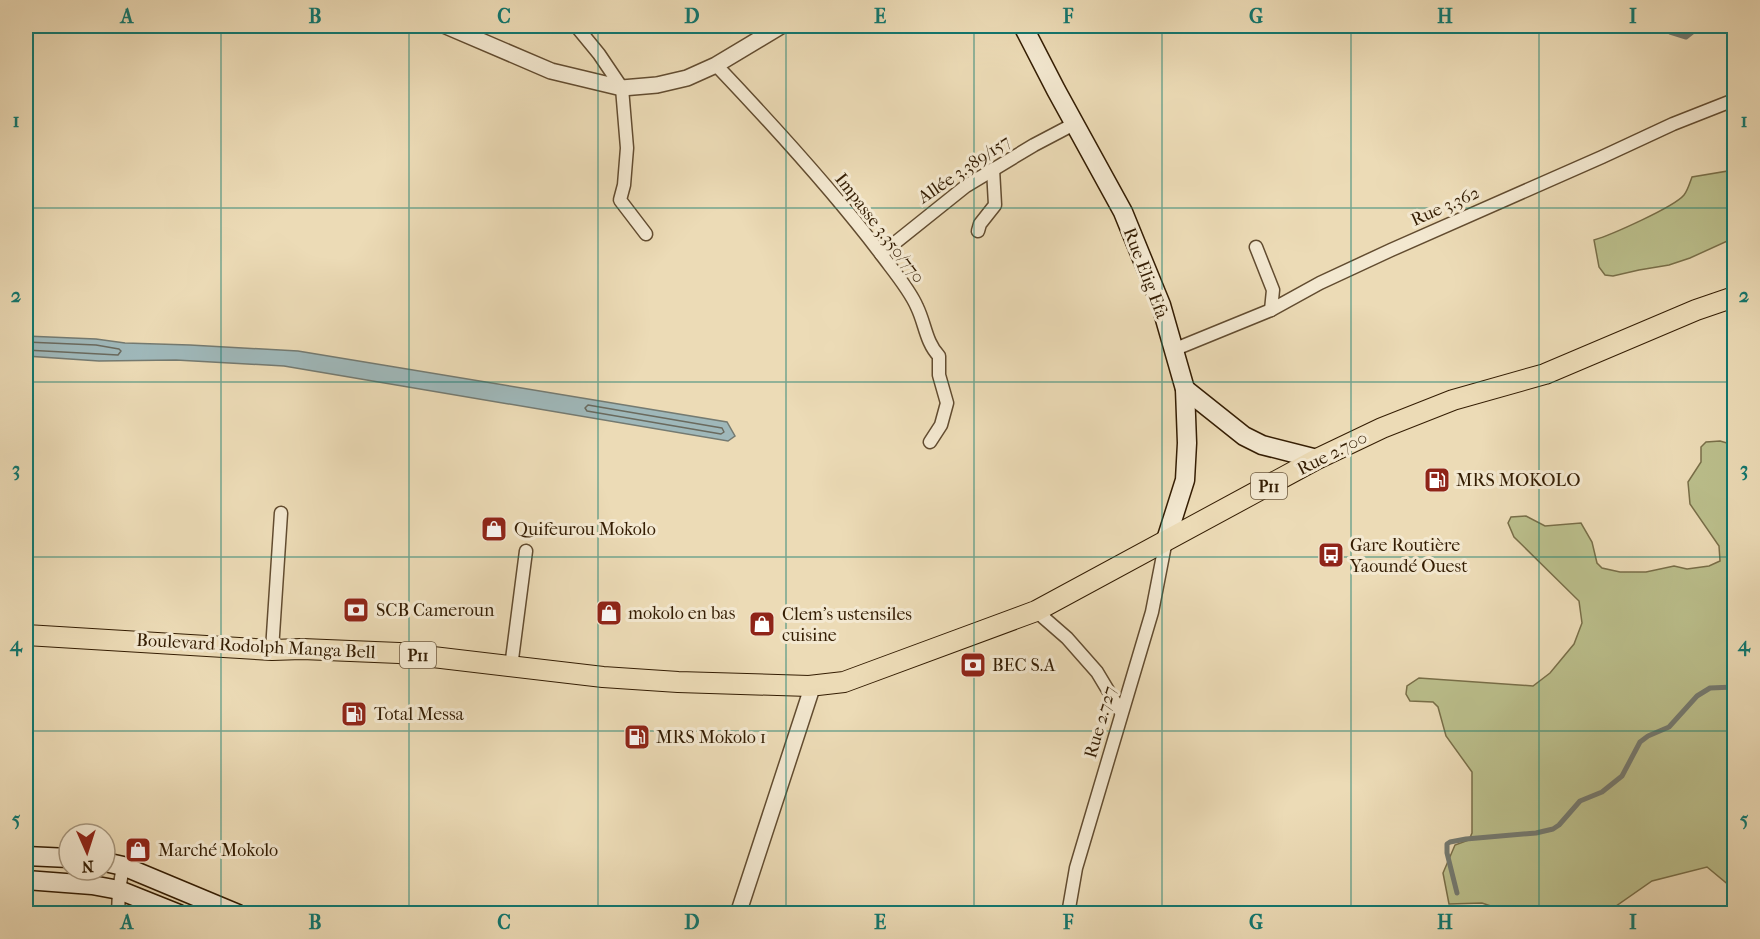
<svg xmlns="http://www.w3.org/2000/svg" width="1760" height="939" font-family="'IM FELL French Canon',serif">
<rect width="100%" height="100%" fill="#ecdbb6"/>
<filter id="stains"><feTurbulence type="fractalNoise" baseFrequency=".00333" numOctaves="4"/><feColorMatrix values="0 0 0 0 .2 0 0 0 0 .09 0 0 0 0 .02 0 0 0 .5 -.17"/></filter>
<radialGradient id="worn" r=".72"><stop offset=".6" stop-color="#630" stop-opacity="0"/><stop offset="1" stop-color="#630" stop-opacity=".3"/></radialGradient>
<!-- green -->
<g fill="#bbbf8c" stroke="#786e48" stroke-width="1.5">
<path d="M1734 170V238L1690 258 1669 265 1639 270 1613 276 1605 275 1599 267 1594 240C1611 235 1674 207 1684 195 1688 190 1690 182 1692 177Z"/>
<polygon points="1720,441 1734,445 1734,906 1731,887 1707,867 1652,881 1616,906 1600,909 1560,914 1514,914 1482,903 1449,904 1443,873 1455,845 1469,840 1472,833 1472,772 1446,736 1438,707 1433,702 1410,701 1406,694 1407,686 1419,678 1533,686 1550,673 1574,644 1582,623 1579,601 1514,537 1508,523 1511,517 1526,516 1545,526 1581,523 1592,542 1597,563 1602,568 1620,572 1646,572 1674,566 1687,569 1709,566 1720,561 1719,546 1690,504 1688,482 1701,462 1701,447 1706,442"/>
</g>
<!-- water -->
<polygon fill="#9fb8ba" stroke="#747a71" stroke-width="1.5" points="26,336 96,339 125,343 190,345 298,351 727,422 735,436 728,441 284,366 176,360 99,361 26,356"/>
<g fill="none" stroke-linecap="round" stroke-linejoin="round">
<!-- shore -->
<g stroke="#6a6a5e" stroke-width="1.5">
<polyline points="26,342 96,345 119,349 121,351 118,355 26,350"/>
<polygon points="588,405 722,428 724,432 721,434 587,411 585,408"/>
</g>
<!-- stream -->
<g stroke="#747a71" stroke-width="5">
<polyline points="1661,26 1670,32 1686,37 1700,26"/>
<polyline points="1457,893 1447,853 1447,844 1450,842 1466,839 1536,833 1553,829 1559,825 1580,801 1602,792 1622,776 1640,742 1648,736 1669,727 1697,696 1710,688 1734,687"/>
</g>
<!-- minor casing -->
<g stroke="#624c30" stroke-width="15">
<g id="minor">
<polyline points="576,26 599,54 622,88 627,148 624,185 620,200 646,234"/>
<path d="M716 65C773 125 831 188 881 254 892 269 910 290 917 307 925 323 926 343 939 356V375L947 403 941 425 930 442"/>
<polyline points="978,231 980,224 995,205 993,169"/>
<polyline points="1256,247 1273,290 1271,310"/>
<polyline points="881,254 966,186 1034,145 1074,124"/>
<polyline points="1173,350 1271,310 1320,283 1391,250 1602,157 1673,124 1734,100"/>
<polyline points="1036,611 1067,638 1097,672 1121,712"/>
<polyline points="272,650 281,513"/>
<polyline points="511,667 526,551"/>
<polyline points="118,914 119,890 123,866"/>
<polyline points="1068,914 1076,868 1152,612 1166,540"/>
</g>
</g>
<!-- tertiary casing -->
<g stroke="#624c30" stroke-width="18">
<g id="tertiary">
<polyline points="446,26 551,71 622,88 657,85 687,78 716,65 781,26"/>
<polyline points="738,914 810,694 809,686"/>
</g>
</g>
<!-- secondary casing -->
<g stroke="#341d03" stroke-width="21">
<g id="secondary">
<polyline points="1023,26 1056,90 1123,212 1161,305 1185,389 1187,443 1185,480 1166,540"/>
<polyline points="1185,389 1244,436 1262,445 1317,459"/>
<polyline points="26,856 69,858"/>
<polyline points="105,862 123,866 238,914"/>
<polyline points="26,880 92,885 119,890 179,914"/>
</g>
</g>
<!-- primary casing -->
<g stroke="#341d03" stroke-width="22">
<polyline id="primary" points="26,635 272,650 302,649 399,653 603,677 678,682 809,686 844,682 1036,611 1317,459 1382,428 1453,400 1545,374 1696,310 1734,297"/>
</g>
<!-- minor -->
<use href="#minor" stroke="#f3e8d0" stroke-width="12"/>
<!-- tertiary -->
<use href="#tertiary" stroke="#f3e8d0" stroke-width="15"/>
<!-- secondary -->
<use href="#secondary" stroke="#f3e8d0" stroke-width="18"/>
<!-- primary -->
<use href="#primary" stroke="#ecdbb6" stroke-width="20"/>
</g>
<!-- grid -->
<path fill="none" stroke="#0f766e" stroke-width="1.5" stroke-opacity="0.55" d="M221 26V914M409 26V914M598 26V914M786 26V914M974 26V914M1162 26V914M1351 26V914M1539 26V914M26 208H1734M26 382H1734M26 557H1734M26 731H1734"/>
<!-- icons -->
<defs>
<g id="fuel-square" transform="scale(1.35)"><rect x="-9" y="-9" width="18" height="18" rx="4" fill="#8f2418" stroke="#f3e8d0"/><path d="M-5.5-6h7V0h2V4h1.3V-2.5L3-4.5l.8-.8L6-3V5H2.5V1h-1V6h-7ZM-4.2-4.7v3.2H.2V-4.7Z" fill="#fff"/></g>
<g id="shop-square" transform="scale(1.35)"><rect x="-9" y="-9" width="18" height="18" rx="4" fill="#8f2418" stroke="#f3e8d0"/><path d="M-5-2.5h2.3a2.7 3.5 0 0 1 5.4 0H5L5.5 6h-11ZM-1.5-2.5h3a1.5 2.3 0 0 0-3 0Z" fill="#fff"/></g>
<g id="bus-square" transform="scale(1.35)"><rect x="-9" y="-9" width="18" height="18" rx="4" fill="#8f2418" stroke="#f3e8d0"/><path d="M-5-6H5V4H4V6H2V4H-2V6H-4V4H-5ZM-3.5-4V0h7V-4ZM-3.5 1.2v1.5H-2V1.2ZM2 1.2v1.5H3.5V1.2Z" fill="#fff"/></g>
<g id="bank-square" transform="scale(1.35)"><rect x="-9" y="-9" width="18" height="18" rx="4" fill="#8f2418" stroke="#f3e8d0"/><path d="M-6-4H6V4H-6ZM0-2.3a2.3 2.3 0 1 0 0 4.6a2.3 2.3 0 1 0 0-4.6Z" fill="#fff"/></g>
</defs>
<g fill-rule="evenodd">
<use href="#fuel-square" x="1437" y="480"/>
<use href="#shop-square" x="494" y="529"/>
<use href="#bus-square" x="1331" y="555"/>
<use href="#bank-square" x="356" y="610"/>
<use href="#shop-square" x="609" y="613"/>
<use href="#shop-square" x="762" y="624"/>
<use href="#bank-square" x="973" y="665"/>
<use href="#fuel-square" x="354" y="714"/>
<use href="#fuel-square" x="637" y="737"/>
<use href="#shop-square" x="138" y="850"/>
</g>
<g text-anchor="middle" stroke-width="6" stroke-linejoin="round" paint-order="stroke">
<!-- shield labels -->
<g fill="#f3e8d0" stroke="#6d5a40" stroke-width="1.5">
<rect x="1251" y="473" width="36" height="26" rx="4.5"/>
<rect x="400" y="642" width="36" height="26" rx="4.5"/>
</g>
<g font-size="16" font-weight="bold" fill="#341d03">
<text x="1269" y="492">P11</text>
<text x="418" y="661">P11</text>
</g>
<!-- street labels -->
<g font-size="18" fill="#341d03" stroke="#f3e8d0">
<text transform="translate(964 169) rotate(-34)" y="6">Allée 3.389/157</text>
<text transform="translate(1445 206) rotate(-24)" y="6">Rue 3.362</text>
<text transform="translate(880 228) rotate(52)" y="6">Impasse 3.350/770</text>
<text transform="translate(1146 273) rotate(69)" y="6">Rue Elig Efa</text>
<text transform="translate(1332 453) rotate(-27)" y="6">Rue 2.700</text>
<text transform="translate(256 646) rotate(3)" y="6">Boulevard Rodolph Manga Bell</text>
<text transform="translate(1100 722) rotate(-74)" y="6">Rue 2.727</text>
</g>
<!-- poi labels -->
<g font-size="18" fill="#341d03" stroke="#f3e8d0" text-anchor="start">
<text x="1456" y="486">MRS MOKOLO</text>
<text x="514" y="535">Quifeurou Mokolo</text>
<text x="1350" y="551">Gare Routière<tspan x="1350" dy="21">Yaoundé Ouest</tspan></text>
<text x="376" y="616">SCB Cameroun</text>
<text x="628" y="619">mokolo en bas</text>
<text x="782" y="620">Clem’s ustensiles<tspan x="782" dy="21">cuisine</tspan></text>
<text x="992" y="671">BEC S.A</text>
<text x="374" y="720">Total Messa</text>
<text x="656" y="743">MRS Mokolo 1</text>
<text x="158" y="856">Marché Mokolo</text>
</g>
</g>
<!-- margin -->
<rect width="1760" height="939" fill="none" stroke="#ecdbb6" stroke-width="66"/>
<!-- north arrow -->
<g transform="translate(87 852) rotate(177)"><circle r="28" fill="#f3e8d0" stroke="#a7977e" stroke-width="1.5"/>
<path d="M0-4.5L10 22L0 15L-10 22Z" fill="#8f2418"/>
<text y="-9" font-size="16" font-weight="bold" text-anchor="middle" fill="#341d03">N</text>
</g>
<rect x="33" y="33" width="1694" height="873" fill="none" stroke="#0f766e" stroke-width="2"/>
<g font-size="20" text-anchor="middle" font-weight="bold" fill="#0f766e">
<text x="127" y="23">A</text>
<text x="315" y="23">B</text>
<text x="504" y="23">C</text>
<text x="692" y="23">D</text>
<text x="880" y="23">E</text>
<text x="1068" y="23">F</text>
<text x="1256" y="23">G</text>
<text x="1445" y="23">H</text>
<text x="1633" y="23">I</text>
<text x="16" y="127">1</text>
<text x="1744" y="127">1</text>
<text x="16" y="302">2</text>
<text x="1744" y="302">2</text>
<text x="16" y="476">3</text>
<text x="1744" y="476">3</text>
<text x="16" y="651">4</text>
<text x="1744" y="651">4</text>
<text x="16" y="826">5</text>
<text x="1744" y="826">5</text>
<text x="127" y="929">A</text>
<text x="315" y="929">B</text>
<text x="504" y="929">C</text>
<text x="692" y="929">D</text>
<text x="880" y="929">E</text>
<text x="1068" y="929">F</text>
<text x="1256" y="929">G</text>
<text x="1445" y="929">H</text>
<text x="1633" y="929">I</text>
</g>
<rect width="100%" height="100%" filter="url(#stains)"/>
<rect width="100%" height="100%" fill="url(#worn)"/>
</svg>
